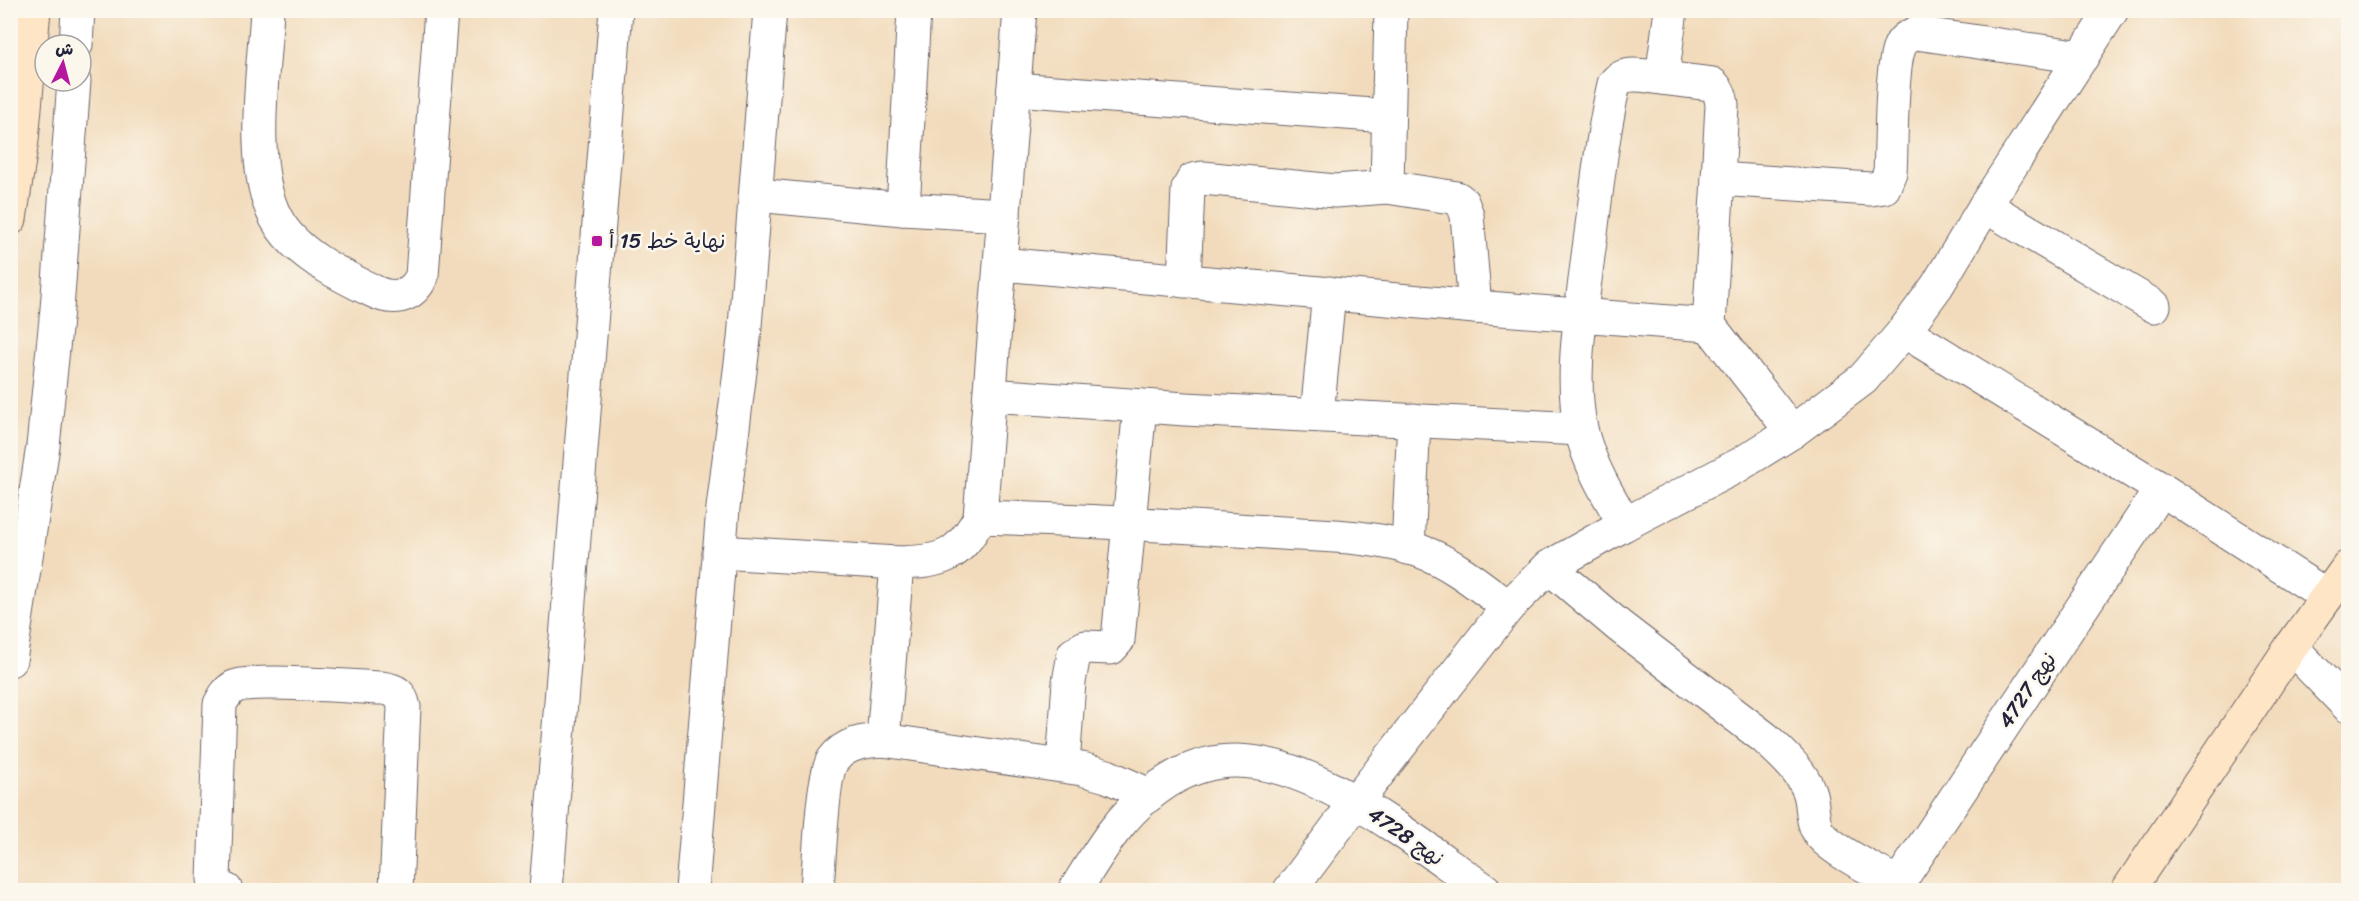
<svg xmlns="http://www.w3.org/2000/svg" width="2359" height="901" font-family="Sriracha,'Playpen Sans Arabic',sans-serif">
<rect width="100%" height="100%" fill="#fbf7ec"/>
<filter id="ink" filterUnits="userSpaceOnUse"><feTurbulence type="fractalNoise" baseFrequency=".0167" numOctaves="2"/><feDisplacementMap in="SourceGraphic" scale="12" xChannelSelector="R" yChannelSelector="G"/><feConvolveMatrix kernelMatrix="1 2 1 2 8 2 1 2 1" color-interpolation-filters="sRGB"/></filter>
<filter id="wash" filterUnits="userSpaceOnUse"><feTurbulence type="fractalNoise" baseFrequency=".008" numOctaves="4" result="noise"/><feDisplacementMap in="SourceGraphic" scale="24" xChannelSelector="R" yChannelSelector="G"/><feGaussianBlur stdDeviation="1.35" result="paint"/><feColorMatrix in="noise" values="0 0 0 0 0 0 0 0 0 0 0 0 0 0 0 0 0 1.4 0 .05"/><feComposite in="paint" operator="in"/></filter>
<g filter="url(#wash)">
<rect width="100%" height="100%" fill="#f2dbbc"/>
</g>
<g filter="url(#ink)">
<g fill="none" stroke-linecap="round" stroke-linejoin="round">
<!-- street casing -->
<g stroke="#6b6368" stroke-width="35">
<g id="street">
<path d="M267 10C264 68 248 167 276 218 294 253 340 275 373 291 393 301 412 298 422 276L441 10"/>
<polyline points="914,10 903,209 1004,215"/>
<polyline points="1391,10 1387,187 1457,198 1462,202 1467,215 1475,307"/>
<path d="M1671 10 1662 78 1712 84C1719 90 1721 96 1722 105L1718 179"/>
<polyline points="76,45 78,10"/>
<polyline points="1014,89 1387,116"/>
<polyline points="757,195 903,209"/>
<polyline points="1985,206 2154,306"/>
<polyline points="1001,264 1475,307 1709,325"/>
<polyline points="1184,281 1188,189 1193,180 1203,178 1335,191 1387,187"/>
<polyline points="1904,331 2161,489 2327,596"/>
<polyline points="990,395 1185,409 1581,429"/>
<polyline points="1317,415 1329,293"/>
<path d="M1792 432 1709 325 1718 179 1871 189 1884 187 1890 172C1892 145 1890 63 1901 44 1904 38 1910 36 1916 33L2082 57"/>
<path d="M980 517C1076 520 1171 525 1267 532 1317 536 1372 534 1420 551 1453 563 1480 586 1508 607"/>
<path d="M1625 524C1607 494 1589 464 1581 429 1569 378 1582 308 1588 256 1596 199 1601 140 1614 84 1624 69 1647 77 1662 78"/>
<polyline points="1408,548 1414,420"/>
<polyline points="719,552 897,563"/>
<path d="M1549 567 1619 626 1765 738C1781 753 1801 770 1809 791 1814 804 1811 820 1818 831 1829 850 1879 872 1899 884"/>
<polyline points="2291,647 2348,706"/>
<polyline points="10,660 43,446 57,309 74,81"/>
<path d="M883 740 897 563C942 562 958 558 980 517L1020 10"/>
<polyline points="1063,765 1069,682 1074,654 1085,647 1111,648 1118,640 1140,406"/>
<path d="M226 890 219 888 214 880 220 704C224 697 227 691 234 687 252 678 356 687 382 688 396 690 401 693 404 707L396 890"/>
<polyline points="546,890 616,10"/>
<polyline points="692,890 723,508 744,339 770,10"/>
<path d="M817 890C819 867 822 775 833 760 845 743 865 741 883 740L1082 769 1107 776 1149 795"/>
<path d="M1075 890C1096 857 1118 818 1150 794 1170 778 1195 765 1220 762 1306 750 1417 844 1485 890"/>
<polyline points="1290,890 1356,802 1508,607 1549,567 1625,524 1739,465 1792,432 1863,379 1904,331 1937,286 1985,206 2112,10"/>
<polyline points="1894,890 2161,489"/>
</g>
</g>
<!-- secondary casing -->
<g stroke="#6b6368" stroke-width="35">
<g id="secondary">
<polyline points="10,219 22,140 34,10"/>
<polyline points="2128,890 2291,647 2348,567"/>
</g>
</g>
<!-- street -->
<use href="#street" stroke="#fff" stroke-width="33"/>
<!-- secondary -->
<use href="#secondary" stroke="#fee5c5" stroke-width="33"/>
</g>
</g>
<!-- markers -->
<rect fill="#b5179e" stroke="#fbf7ec" stroke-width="2" x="591" y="235" width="12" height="12" rx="3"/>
<g text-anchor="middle" stroke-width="5" stroke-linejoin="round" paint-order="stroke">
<!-- poi labels -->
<g font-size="21" fill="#22223b" stroke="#fbf7ec" text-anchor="start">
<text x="609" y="248">نهاية خط 15 أ</text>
</g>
<!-- street labels -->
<g font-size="21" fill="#22223b" stroke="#fbf7ec">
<text transform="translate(2027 690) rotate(-56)" y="7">نهج 4727</text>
<text transform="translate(1406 836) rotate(35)" y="7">نهج 4728</text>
</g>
</g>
<!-- margin -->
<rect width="2359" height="901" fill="none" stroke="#fbf7ec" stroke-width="36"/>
<!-- north arrow -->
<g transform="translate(63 63) rotate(6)"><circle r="28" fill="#fbf7ec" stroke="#a4a2a5" stroke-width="1.5"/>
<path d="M0-4.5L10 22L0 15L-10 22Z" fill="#b5179e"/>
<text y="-9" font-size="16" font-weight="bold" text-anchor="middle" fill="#22223b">ش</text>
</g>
</svg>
